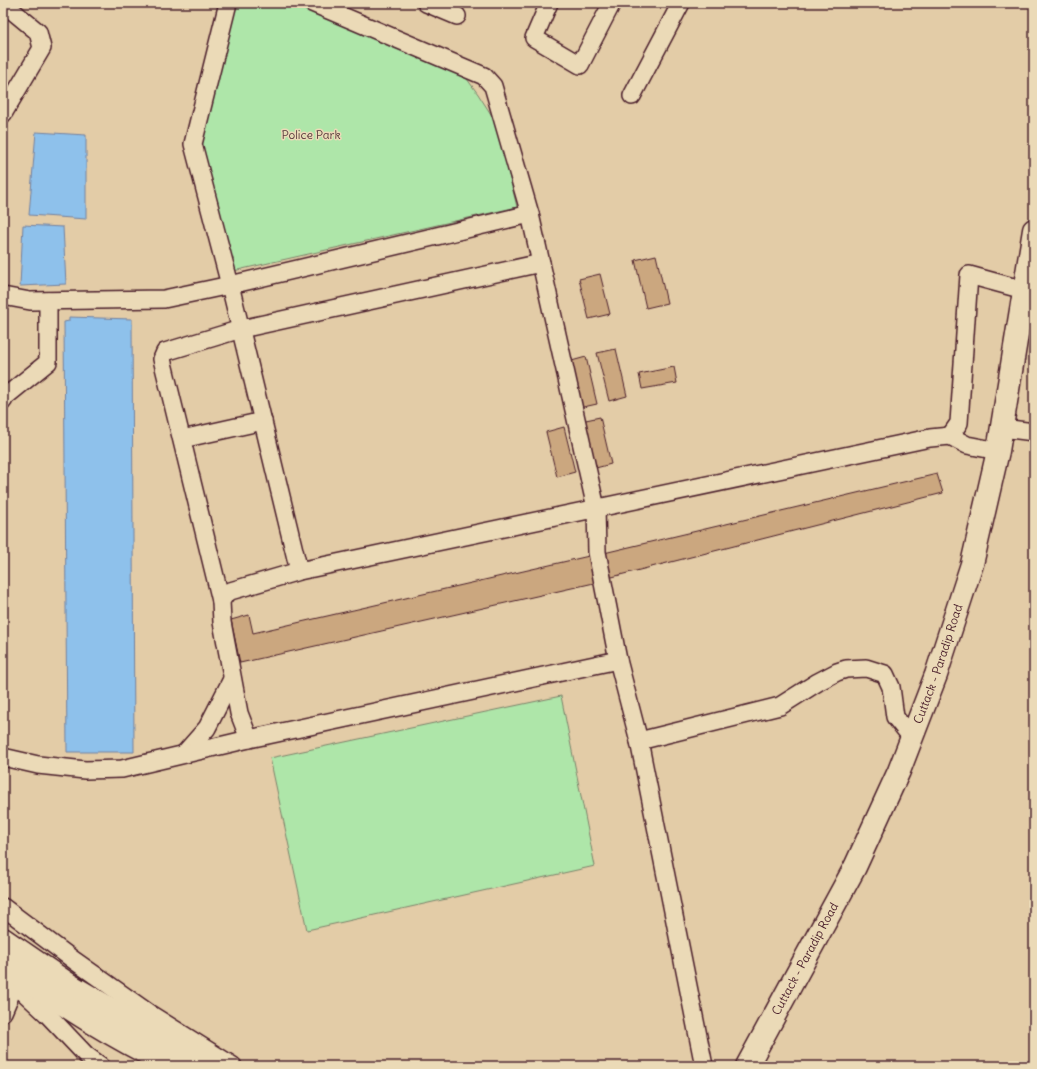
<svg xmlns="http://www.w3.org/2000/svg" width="1037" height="1069" font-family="Delius,sans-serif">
<rect width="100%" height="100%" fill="#e3cca7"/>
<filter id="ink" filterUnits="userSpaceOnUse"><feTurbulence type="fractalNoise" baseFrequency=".025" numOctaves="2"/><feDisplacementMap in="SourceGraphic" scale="8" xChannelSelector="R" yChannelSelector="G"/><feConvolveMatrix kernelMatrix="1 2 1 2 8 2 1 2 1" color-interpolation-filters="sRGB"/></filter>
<g filter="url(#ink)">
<!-- green -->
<g fill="#aee6a9" stroke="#7c826a">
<polygon points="230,3 296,3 338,22 459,68 478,94 496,122 517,207 220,274 193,146"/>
<polygon points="561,696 595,866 307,930 270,758"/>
</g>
<!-- water -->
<g fill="#8ec1eb" stroke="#73809e">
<polygon points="36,132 86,135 86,219 29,215"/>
<polygon points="23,225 63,227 66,284 20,286"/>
<polygon points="69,317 132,319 134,752 67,752 64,322 69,321"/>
</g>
<!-- building -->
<g fill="#cba77f" stroke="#4a1f2b">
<polygon points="656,255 667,303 646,308 635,260"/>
<polygon points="600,274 610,314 589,319 579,279"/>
<polygon points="616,349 627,396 609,401 597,353"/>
<polygon points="586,357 597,404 579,408 568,362"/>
<polygon points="674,367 677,383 642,389 639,374"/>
<polygon points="600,417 611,464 592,469 581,421"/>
<polygon points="564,427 575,472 557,477 546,432"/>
<polygon points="937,474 943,493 608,578 604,553"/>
<polygon points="589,556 594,583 240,663 231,620 249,615 253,633"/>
</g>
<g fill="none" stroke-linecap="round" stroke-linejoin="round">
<!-- minor casing -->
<g stroke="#4a1f2b" stroke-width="20">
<g id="minor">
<polyline points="228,3 193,144 230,285 299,571"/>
<polyline points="312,3 484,76 493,86 530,214 596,508 597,552 618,660 639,741 704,1066"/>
<polyline points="426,3 457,16"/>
<polyline points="549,3 534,38 580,65 612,3"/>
<polyline points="632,96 681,3"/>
<polyline points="3,114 42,48 38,32 3,3"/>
<polyline points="3,296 30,301 164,299 230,285 530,214"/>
<polyline points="3,401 5,397 48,362 48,301"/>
<polyline points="1002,428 1034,432"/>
<polyline points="950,436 959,423 969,275 1024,290"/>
<polyline points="182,439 263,421"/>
<polyline points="221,601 162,359 165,352 241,329 541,263"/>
<polyline points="249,739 239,713 222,622 221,601 227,592 299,571 930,438 950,436 967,445 998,451"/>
<polyline points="639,741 780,706 818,682 837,672 846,669 866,668 885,674 891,687 895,717 912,738"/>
<polyline points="184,754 207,728 232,679"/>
<polyline points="3,757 38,765 85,770 122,769 249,739 618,660"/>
<polyline points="3,907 75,961 150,1014 233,1066"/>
<polyline points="3,973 47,1014 86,1055 101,1066"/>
<polyline points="3,1012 15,984"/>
</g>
</g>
<!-- highway casing -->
<g stroke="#4a1f2b" stroke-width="25">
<g id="highway">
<polyline points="3,939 70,985 168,1043 215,1066"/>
<path d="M3 964C58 1002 113 1038 173 1066"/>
<path id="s1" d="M747 1066 855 867 899 771 936 675 972 564 998 451 1034 230"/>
</g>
</g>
<!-- minor -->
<use href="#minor" stroke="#ebdab7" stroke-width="17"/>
<!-- highway -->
<use href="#highway" stroke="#ebdab7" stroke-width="22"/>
</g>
</g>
<g text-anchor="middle" stroke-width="3" stroke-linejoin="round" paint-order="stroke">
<!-- park labels -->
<g font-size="12" fill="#593d3e" stroke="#ebdab7">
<text x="311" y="139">Police Park</text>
</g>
<!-- street labels -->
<g font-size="12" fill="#4a1f2b" stroke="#ebdab7">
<text dy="4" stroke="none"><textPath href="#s1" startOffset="446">Cuttack - Paradip Road</textPath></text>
<text dy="4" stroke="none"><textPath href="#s1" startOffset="122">Cuttack - Paradip Road</textPath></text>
</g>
</g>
<!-- margin -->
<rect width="1037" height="1069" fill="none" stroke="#ebdab7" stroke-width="16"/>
<rect x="8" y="8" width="1021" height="1053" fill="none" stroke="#4a1f2b" stroke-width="1.5" filter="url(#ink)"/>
</svg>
